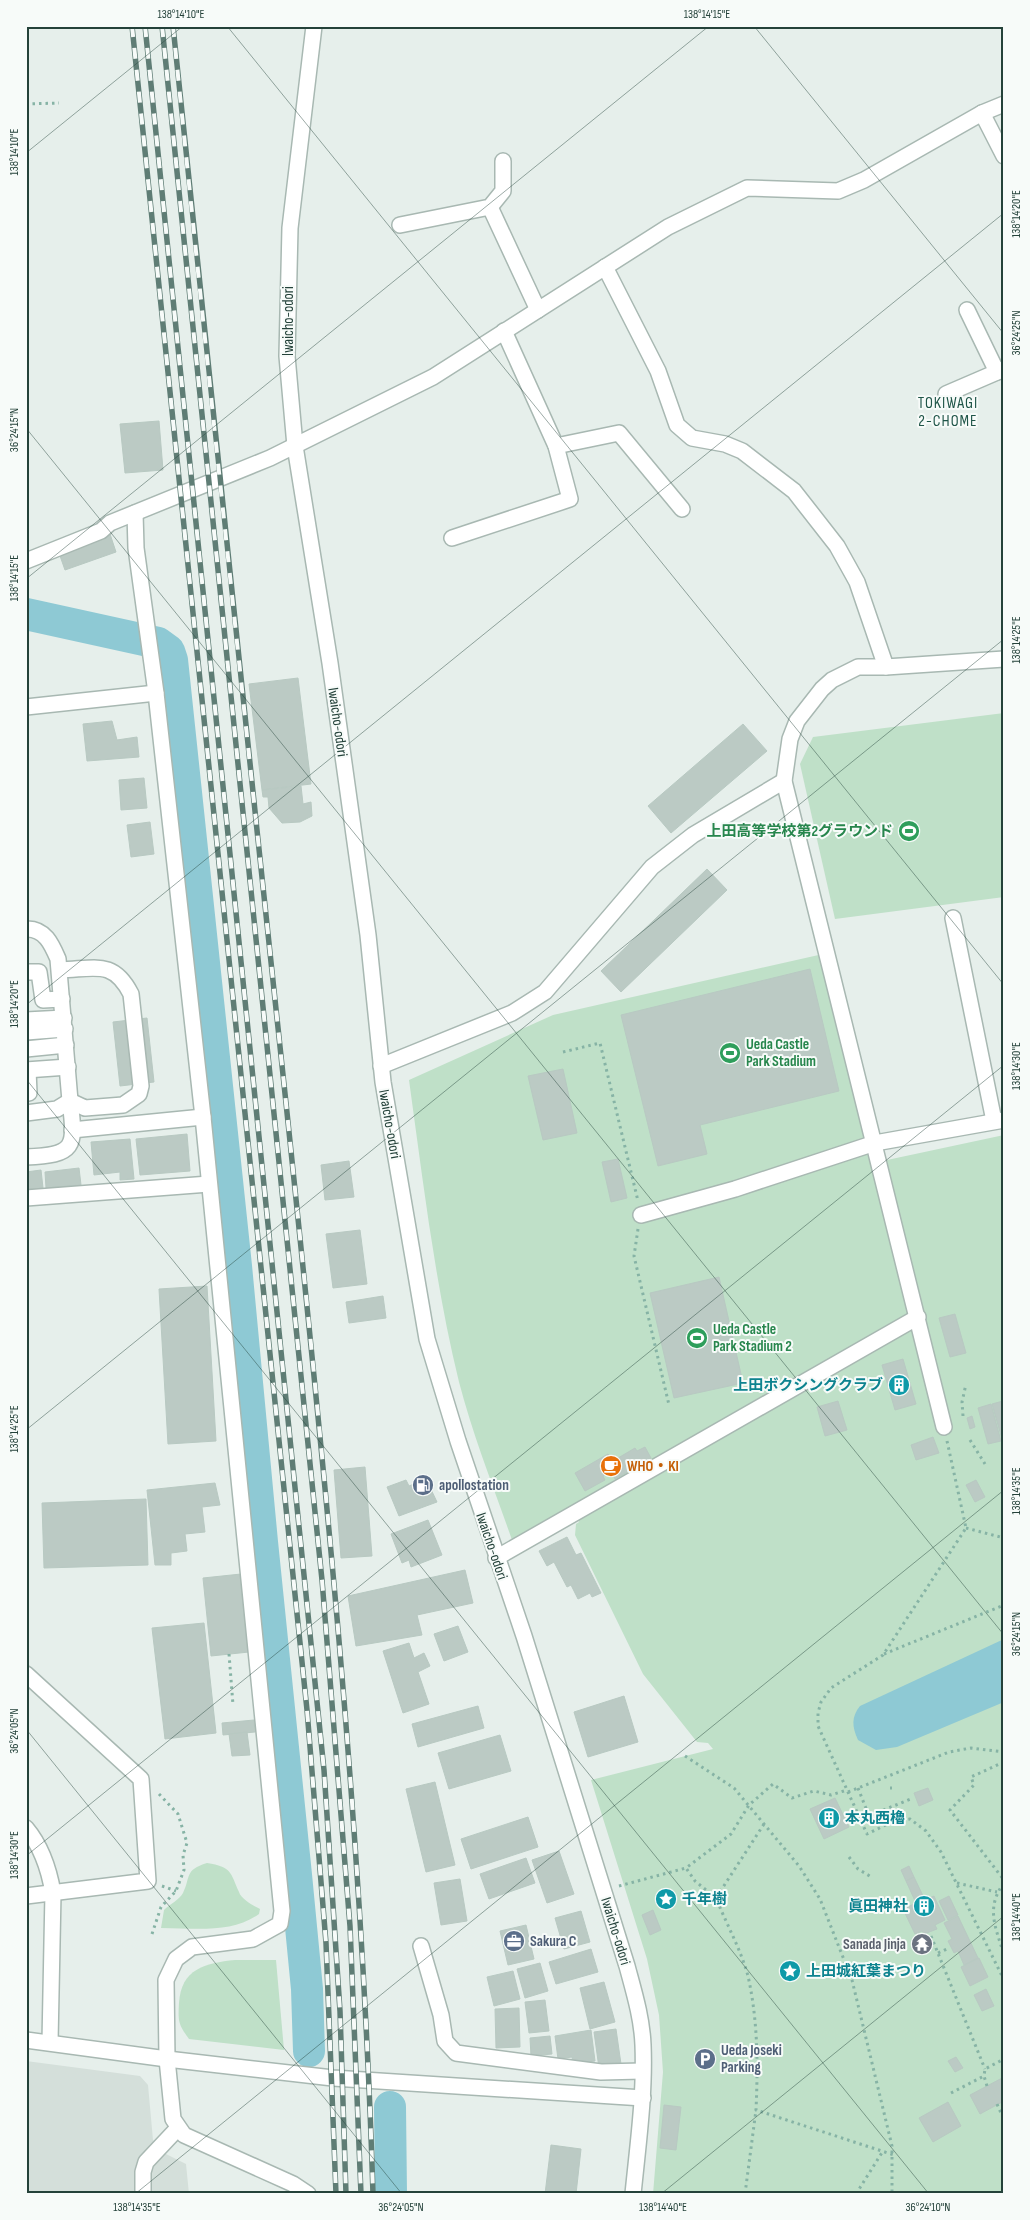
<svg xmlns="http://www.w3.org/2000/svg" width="1030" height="2220" font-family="'Sofia Sans Condensed','Noto Sans JP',sans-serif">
<rect width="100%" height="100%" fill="#e6efeb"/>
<!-- built -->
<polygon fill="#d4dfda" points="26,2061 140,2076 148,2085 153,2140 164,2153 186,2164 189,2194 26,2194"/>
<!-- green -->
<g fill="#bfe0c8">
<polygon points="1004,713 1004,897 835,919 800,764 813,737"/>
<path d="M823 954 873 1163 1004 1135V2194H653L663 2072 659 2015 647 1959 591 1780 713 1749 708 1743 697 1742 643 1674 575 1535 576 1524 579 1522 573 1510 512 1540C494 1488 473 1436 459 1382 435 1284 423 1181 409 1080L553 1015Z"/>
<path d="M207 1863C232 1867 230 1872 239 1892 241 1899 254 1906 260 1909L259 1914C232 1934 194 1928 161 1928L164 1910C169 1905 180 1899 183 1893 191 1877 184 1870 207 1863Z"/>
<path d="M235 1960H276L284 2050 189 2039C178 2024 178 2021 179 2003 181 1969 205 1963 235 1960Z"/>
</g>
<!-- water -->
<path fill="#8ec9d4" d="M1004 1639V1702L897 1747 876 1750 858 1740C852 1727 851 1717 860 1706Z"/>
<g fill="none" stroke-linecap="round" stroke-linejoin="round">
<!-- river -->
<g stroke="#8ec9d4" stroke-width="32">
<polyline points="26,614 158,643 169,651 172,660 236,1266 262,1542 296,1875 307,1989 309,2051"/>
<polyline points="390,2107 391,2194"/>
</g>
</g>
<!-- building -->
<g fill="#bbcac4" stroke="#b8c9c2">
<polygon points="159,421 163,470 125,473 120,424"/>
<polygon points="110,534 116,552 65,570 59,553"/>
<polygon points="298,678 311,784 262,790 249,684"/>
<polygon points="112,721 117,740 137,737 139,757 87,761 83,724"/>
<polygon points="743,724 767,751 671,833 648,806"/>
<polygon points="144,778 147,808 121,810 119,780"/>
<polygon points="301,786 303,804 311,802 312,816 300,822 282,823 269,808 268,797 263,797 262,790"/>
<polygon points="150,822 154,854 131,857 127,825"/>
<polygon points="707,869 727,890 621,992 601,971"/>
<polygon points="810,969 839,1091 700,1125 707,1154 658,1166 621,1015"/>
<polygon points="147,1018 154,1082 120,1086 113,1022"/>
<polygon points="563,1069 577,1133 543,1140 528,1076"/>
<polygon points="187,1134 190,1171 140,1175 136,1139"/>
<polygon points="130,1139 134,1179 120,1180 120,1172 94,1175 91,1142"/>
<polygon points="618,1159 627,1198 611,1202 602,1162"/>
<polygon points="349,1161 354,1197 325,1200 321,1165"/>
<polygon points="79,1168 81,1185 46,1188 45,1172"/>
<polygon points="41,1170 43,1188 26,1190 26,1172"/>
<polygon points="360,1230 367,1284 333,1288 326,1234"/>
<polygon points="719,1277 743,1383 674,1398 650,1293"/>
<polygon points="207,1286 216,1441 168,1444 159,1289"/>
<polygon points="383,1296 386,1318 349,1323 346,1302"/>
<polygon points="955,1314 966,1353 950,1357 939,1318"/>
<polygon points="903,1359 916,1404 895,1410 882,1365"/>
<polygon points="838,1401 847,1430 825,1436 817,1407"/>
<polygon points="1003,1401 1004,1438 1002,1439 992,1404"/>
<polygon points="991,1404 1001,1441 988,1444 978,1408"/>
<polygon points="972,1416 975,1427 970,1429 967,1418"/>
<polygon points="933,1437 939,1453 916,1460 911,1445"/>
<polygon points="645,1447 651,1458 615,1479 611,1471 603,1476 605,1480 585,1491 575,1473 608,1454 613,1461 635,1448 637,1451"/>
<polygon points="365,1467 372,1556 341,1558 334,1470"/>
<polygon points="426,1479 437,1502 399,1516 387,1487 406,1480 409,1486"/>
<polygon points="976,1480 985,1497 975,1502 966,1485"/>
<polygon points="215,1483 220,1505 202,1507 205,1532 185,1534 187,1551 171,1553 171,1565 155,1565 147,1490"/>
<polygon points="146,1499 148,1565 44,1568 42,1503"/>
<polygon points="428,1520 442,1555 411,1567 409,1560 402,1563 391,1534"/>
<polygon points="567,1537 576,1555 581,1553 601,1593 592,1597 590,1593 578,1599 571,1585 567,1587 554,1562 547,1566 539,1551"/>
<polygon points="465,1570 473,1603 417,1615 422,1635 356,1646 348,1596"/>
<polygon points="241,1574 249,1652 211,1656 203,1578"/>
<polygon points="204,1623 216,1733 165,1739 152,1628"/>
<polygon points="458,1626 468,1652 444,1661 434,1634"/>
<polygon points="409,1643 414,1658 424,1653 430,1666 418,1672 429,1704 403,1713 383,1651"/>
<polygon points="624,1696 638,1742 588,1757 574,1712"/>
<polygon points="478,1706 484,1728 418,1747 412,1724"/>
<polygon points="254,1720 255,1732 223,1735 222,1723"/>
<polygon points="247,1732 250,1755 232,1756 229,1734"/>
<polygon points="500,1735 511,1771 449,1789 438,1753"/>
<polygon points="435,1782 455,1865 426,1872 406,1789"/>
<polygon points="928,1788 933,1800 919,1806 914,1793"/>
<polygon points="835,1798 849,1827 824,1839 810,1809"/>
<polygon points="528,1817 538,1847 471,1869 461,1839"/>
<polygon points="559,1851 574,1894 547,1903 532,1860"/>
<polygon points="526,1858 535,1883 489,1899 480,1874"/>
<polygon points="909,1866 914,1877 906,1881 901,1870"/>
<polygon points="914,1877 925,1900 934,1896 945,1920 935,1925 937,1929 924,1934 922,1931 915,1934 903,1909 916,1903 906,1881"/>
<polygon points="460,1879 467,1921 441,1925 434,1883"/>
<polygon points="949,1896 958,1915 948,1920 939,1901"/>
<polygon points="653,1910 661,1930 650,1935 642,1915"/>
<polygon points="581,1911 590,1942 564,1949 555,1918"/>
<polygon points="958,1916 978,1958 964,1965 958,1951 954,1953 948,1941 952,1939 944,1923"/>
<polygon points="526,1925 534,1959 508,1965 500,1931"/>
<polygon points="591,1949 598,1972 556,1984 549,1962"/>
<polygon points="979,1958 988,1977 970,1986 961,1967"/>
<polygon points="540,1963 548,1991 525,1998 517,1969"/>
<polygon points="513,1971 520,1999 494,2006 487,1977"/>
<polygon points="604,1982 615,2022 590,2029 580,1988"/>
<polygon points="986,1989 994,2006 982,2011 974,1995"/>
<polygon points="545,2000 549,2031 529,2033 525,2002"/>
<polygon points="519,2008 520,2047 496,2048 495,2009"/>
<polygon points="616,2029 621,2064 599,2068 594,2032"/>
<polygon points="591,2030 595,2061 573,2064 572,2057 558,2059 555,2036"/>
<polygon points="550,2036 552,2054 531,2056 530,2038"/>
<polygon points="956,2057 963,2068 955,2072 948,2061"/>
<polygon points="1004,2077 1004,2101 980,2114 970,2095"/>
<polygon points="948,2102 961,2126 933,2142 919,2118"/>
<polygon points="664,2105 681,2107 676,2150 660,2148"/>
<polygon points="551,2145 581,2149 576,2194 545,2194"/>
</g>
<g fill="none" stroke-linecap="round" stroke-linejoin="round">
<!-- minor casing -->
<g stroke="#a8b8b2" stroke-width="18">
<g id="minor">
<path d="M314 26 290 228 287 356 295 446 330 663 368 935 383 1082 427 1339 458 1441 524 1636 627 1966C634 1992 642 2018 643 2045 645 2094 638 2144 633 2194"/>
<polyline points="982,113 1004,156"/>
<polyline points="490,207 538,310"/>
<polyline points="400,225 490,207 503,191 503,161"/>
<polyline points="605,267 658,371 677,425 692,438 725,444 742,451 794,491 837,546 857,582 886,667"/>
<polyline points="967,310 997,372"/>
<polyline points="946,394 1004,369"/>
<polyline points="556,446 619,433 682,509"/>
<polyline points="135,513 136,548 156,693 203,1117 282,1911 280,1924 253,1939 192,1947 176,1959 166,1980 167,2059 173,2119 184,2135 293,2184 308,2194"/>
<polyline points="452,538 570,499 556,446 504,331"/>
<polyline points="26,561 101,531 110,523 270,458 433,377 668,227 747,188 838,191 864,180 982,113 1004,104"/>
<polyline points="26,707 156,693"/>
<polyline points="953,918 994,1121"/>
<path d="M26 929C45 928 52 945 58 959L70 1101 57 1109 26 1113"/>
<path d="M60 970C95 969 113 959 131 994L141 1086 139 1094 123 1105 85 1108 70 1101"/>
<polyline points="26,972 39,972 43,1000 62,999"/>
<polyline points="26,1020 64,1018"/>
<polyline points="26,1032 65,1029"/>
<polyline points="26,1049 66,1045"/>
<polyline points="381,1066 512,1013 545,992 652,867 693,835 784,781"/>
<polyline points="26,1070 68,1067"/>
<polyline points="28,1070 29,1093"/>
<polyline points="72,1130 203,1117"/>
<path d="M26 1157C75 1155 76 1148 70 1101"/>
<polyline points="26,1198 209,1184"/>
<polyline points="641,1215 735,1189 875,1143 1004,1120"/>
<polyline points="944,1427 784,781 790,739 797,721 822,689 832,680 858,667 886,667 1004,659"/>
<polyline points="496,1558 918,1317"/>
<polyline points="26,1674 141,1779 148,1881 26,1896"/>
<path d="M26 1828C42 1847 49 1869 53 1893L50 2042"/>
<polyline points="421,1946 441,2015 445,2041 456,2053 601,2072 642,2071"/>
<polyline points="26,2040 167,2059 333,2078 643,2098"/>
<polyline points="143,2194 143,2172 146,2162 178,2128"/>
</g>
</g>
<!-- path -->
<g stroke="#86b3a5" stroke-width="3" stroke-dasharray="2.5 4" stroke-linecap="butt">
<polyline points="26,104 59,103"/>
<polyline points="563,1052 600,1043 638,1201"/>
<polyline points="638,1229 634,1256 669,1405"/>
<polyline points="963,1416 962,1402 966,1384"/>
<polyline points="970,1440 985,1464"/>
<polyline points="947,1441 966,1528 883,1655 831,1688 821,1702 818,1713 818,1726 867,1834 894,1821 910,1819 926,1831 941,1852 1004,1980"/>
<polyline points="966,1528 1004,1538"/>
<polyline points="229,1654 233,1705"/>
<polyline points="884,1654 1004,1605"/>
<polyline points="685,1756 734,1788 799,1866 820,1899 852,1980 892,2146 892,2194"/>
<polyline points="1004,1762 971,1777 974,1785 950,1810 1004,1880"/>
<polyline points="858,1788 869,1816 913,1798"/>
<polyline points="890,1788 892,1788"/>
<polyline points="848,1792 949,1752 971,1748 1004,1752"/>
<path d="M764 1824 716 1898C726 1923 741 1950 748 1976 758 2021 758 2065 756 2110L894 2155"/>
<polyline points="849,1857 858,1869 873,1878"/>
<polyline points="957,1883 997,1892"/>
<path d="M1004 1883C985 1908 996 1928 1004 1955"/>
<polyline points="162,1886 176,1891"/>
<polyline points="619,1886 686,1868"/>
<polyline points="716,1898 695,1881 686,1868 731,1834 749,1805 773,1784 792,1798 814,1791 831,1795 847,1790"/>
<polyline points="152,1934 161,1907 176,1891 184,1870 183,1855 187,1843 178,1814 159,1794"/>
<polyline points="931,1936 985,2069"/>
<polyline points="938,1953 949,1948"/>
<polyline points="987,2086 984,2076 985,2069 1004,2059"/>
<polyline points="951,2093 984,2076"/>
<polyline points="997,2104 1004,2120"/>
<polyline points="745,2194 756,2110"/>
<polyline points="856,2194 883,2151"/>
</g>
<!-- minor -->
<use href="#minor" stroke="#fff" stroke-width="15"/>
<!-- rail casing -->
<g stroke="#5f7d75" stroke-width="5.5">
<g id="rail">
<polyline points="132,26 307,1710 326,1943 336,2194"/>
<polyline points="145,26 324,1770 340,2011 346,2194"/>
<polyline points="162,26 322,1580 350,1926 361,2194"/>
<path d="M173 26C209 385 248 744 286 1103 324 1466 362 1829 373 2194"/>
</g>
</g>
<!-- rail -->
<use href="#rail" stroke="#f7fbf9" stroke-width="4" stroke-dasharray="11" stroke-linecap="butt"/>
</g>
<!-- ticks -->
<path fill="none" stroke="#24423a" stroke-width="1" stroke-opacity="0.45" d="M227 26 1004 985M754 26 1004 334M26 153 183 26M26 428 1004 1635M26 579 709 26M26 1005 1004 213M26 1079 929 2194M26 1430 1004 639M26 1729 402 2194M26 1856 1004 1065M135 2194 1004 1490M661 2194 1004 1916"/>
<!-- icons -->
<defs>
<g id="stadium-disc" transform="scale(1.125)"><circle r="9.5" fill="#2e9e5b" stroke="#f7fbf9"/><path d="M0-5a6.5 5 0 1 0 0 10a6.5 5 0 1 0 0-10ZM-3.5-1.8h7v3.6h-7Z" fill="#fff"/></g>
<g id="building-disc" transform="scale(1.125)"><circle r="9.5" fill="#0f9aa8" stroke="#f7fbf9"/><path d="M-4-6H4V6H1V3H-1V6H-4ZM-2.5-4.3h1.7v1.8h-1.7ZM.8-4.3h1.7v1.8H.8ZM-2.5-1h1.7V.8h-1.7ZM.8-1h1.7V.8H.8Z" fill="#fff"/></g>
<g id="cafe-disc" transform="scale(1.125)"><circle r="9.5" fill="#e8710a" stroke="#f7fbf9"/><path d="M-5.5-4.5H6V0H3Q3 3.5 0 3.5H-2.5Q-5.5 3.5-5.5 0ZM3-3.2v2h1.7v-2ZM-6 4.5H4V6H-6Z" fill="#fff"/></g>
<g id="fuel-disc" transform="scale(1.125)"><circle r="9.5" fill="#5c6f8a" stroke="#f7fbf9"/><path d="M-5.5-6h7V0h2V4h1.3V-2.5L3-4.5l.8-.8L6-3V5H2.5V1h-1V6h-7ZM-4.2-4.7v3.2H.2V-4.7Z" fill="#fff"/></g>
<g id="sight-disc" transform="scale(1.125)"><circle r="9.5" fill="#0f9aa8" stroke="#f7fbf9"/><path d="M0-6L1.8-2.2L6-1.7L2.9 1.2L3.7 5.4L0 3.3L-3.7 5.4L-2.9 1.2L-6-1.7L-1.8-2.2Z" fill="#fff"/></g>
<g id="office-disc" transform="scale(1.125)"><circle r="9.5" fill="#5c6f8a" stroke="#f7fbf9"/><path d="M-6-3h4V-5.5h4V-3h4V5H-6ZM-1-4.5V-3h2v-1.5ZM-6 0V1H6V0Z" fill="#fff"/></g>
<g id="temple-disc" transform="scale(1.125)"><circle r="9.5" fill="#6b7280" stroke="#f7fbf9"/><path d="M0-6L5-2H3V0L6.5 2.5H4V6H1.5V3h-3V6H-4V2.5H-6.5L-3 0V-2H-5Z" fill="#fff"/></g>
<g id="parking-disc" transform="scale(1.125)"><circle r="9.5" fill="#5c6f8a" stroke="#f7fbf9"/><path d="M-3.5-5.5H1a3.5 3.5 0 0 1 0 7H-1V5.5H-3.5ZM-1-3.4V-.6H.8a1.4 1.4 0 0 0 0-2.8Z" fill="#fff"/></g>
</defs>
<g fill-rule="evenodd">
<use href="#stadium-disc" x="909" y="831"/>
<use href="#stadium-disc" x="730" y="1053"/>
<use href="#stadium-disc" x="697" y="1338"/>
<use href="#building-disc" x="899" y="1385"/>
<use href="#cafe-disc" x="611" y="1466"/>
<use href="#fuel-disc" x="423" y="1485"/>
<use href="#building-disc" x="829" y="1818"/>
<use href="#sight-disc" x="666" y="1899"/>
<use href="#building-disc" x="924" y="1906"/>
<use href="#office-disc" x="514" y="1941"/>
<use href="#temple-disc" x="922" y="1944"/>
<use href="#sight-disc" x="790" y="1971"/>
<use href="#parking-disc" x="705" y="2059"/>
</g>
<g text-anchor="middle" stroke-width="4" stroke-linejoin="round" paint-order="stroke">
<!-- street labels -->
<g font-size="15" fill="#24423a" stroke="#f7fbf9">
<text transform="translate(288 321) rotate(-90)" y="5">Iwaicho-odori</text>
<text transform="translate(338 722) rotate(82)" y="5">Iwaicho-odori</text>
<text transform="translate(390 1124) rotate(80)" y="5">Iwaicho-odori</text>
<text transform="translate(492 1546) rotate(71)" y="5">Iwaicho-odori</text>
<text transform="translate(616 1931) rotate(73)" y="5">Iwaicho-odori</text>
</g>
<!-- leisure labels -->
<g font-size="15" font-weight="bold" fill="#27864d" stroke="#f7fbf9" text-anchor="start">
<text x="893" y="836" text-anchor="end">上田高等学校第2グラウンド</text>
<text x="746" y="1049">Ueda Castle<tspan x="746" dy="17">Park Stadium</tspan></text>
<text x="713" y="1334">Ueda Castle<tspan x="713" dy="17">Park Stadium 2</tspan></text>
</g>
<!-- culture labels -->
<g font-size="15" font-weight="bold" fill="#0d838f" stroke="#f7fbf9" text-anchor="start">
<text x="883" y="1390" text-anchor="end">上田ボクシングクラブ</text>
<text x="845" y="1823">本丸西櫓</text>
<text x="682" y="1904">千年樹</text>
<text x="908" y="1911" text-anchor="end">眞田神社</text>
<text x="806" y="1976">上田城紅葉まつり</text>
</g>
<!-- food labels -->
<g font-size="15" font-weight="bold" fill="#c56008" stroke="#f7fbf9" text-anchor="start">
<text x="627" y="1471">WHO・KI</text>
</g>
<!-- service labels -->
<g font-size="15" font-weight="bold" fill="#4e5e75" stroke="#f7fbf9" text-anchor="start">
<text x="439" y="1490">apollostation</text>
<text x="530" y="1946">Sakura C</text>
<text x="721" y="2055">Ueda Joseki<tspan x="721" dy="17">Parking</tspan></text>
</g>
<!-- worship labels -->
<g font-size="15" font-weight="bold" fill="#5b616d" stroke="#f7fbf9" text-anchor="end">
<text x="906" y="1949">Sanada Jinja</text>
</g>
<!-- neighbourhood labels -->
<g font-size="16" letter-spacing="1" fill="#1f5548" stroke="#f7fbf9">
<text x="948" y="408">TOKIWAGI<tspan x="948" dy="18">2-CHOME</tspan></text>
</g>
</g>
<!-- border -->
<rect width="1030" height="2220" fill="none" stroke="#f7fbf9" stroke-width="55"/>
<rect x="28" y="28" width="974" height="2164" fill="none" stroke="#24423a" stroke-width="2"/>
<g font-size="12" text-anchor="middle" fill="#24423a">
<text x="181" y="18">138°14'10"E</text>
<text x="707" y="18">138°14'15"E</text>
<text transform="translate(14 152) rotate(-90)" y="4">138°14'10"E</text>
<text transform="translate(1016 214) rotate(-90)" y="4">138°14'20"E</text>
<text transform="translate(1016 333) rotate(-90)" y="4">36°24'25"N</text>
<text transform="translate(14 430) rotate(-90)" y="4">36°24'15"N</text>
<text transform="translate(14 578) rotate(-90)" y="4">138°14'15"E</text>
<text transform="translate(1016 640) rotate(-90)" y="4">138°14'25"E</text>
<text transform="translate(14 1004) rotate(-90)" y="4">138°14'20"E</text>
<text transform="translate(1016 1066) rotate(-90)" y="4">138°14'30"E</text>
<text transform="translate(14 1429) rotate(-90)" y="4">138°14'25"E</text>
<text transform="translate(1016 1491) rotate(-90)" y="4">138°14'35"E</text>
<text transform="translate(1016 1634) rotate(-90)" y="4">36°24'15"N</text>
<text transform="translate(14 1731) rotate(-90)" y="4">36°24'05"N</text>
<text transform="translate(14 1855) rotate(-90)" y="4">138°14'30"E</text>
<text transform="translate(1016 1917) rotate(-90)" y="4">138°14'40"E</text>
<text x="137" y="2211">138°14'35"E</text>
<text x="401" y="2211">36°24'05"N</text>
<text x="663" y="2211">138°14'40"E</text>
<text x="928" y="2211">36°24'10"N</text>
</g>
</svg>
